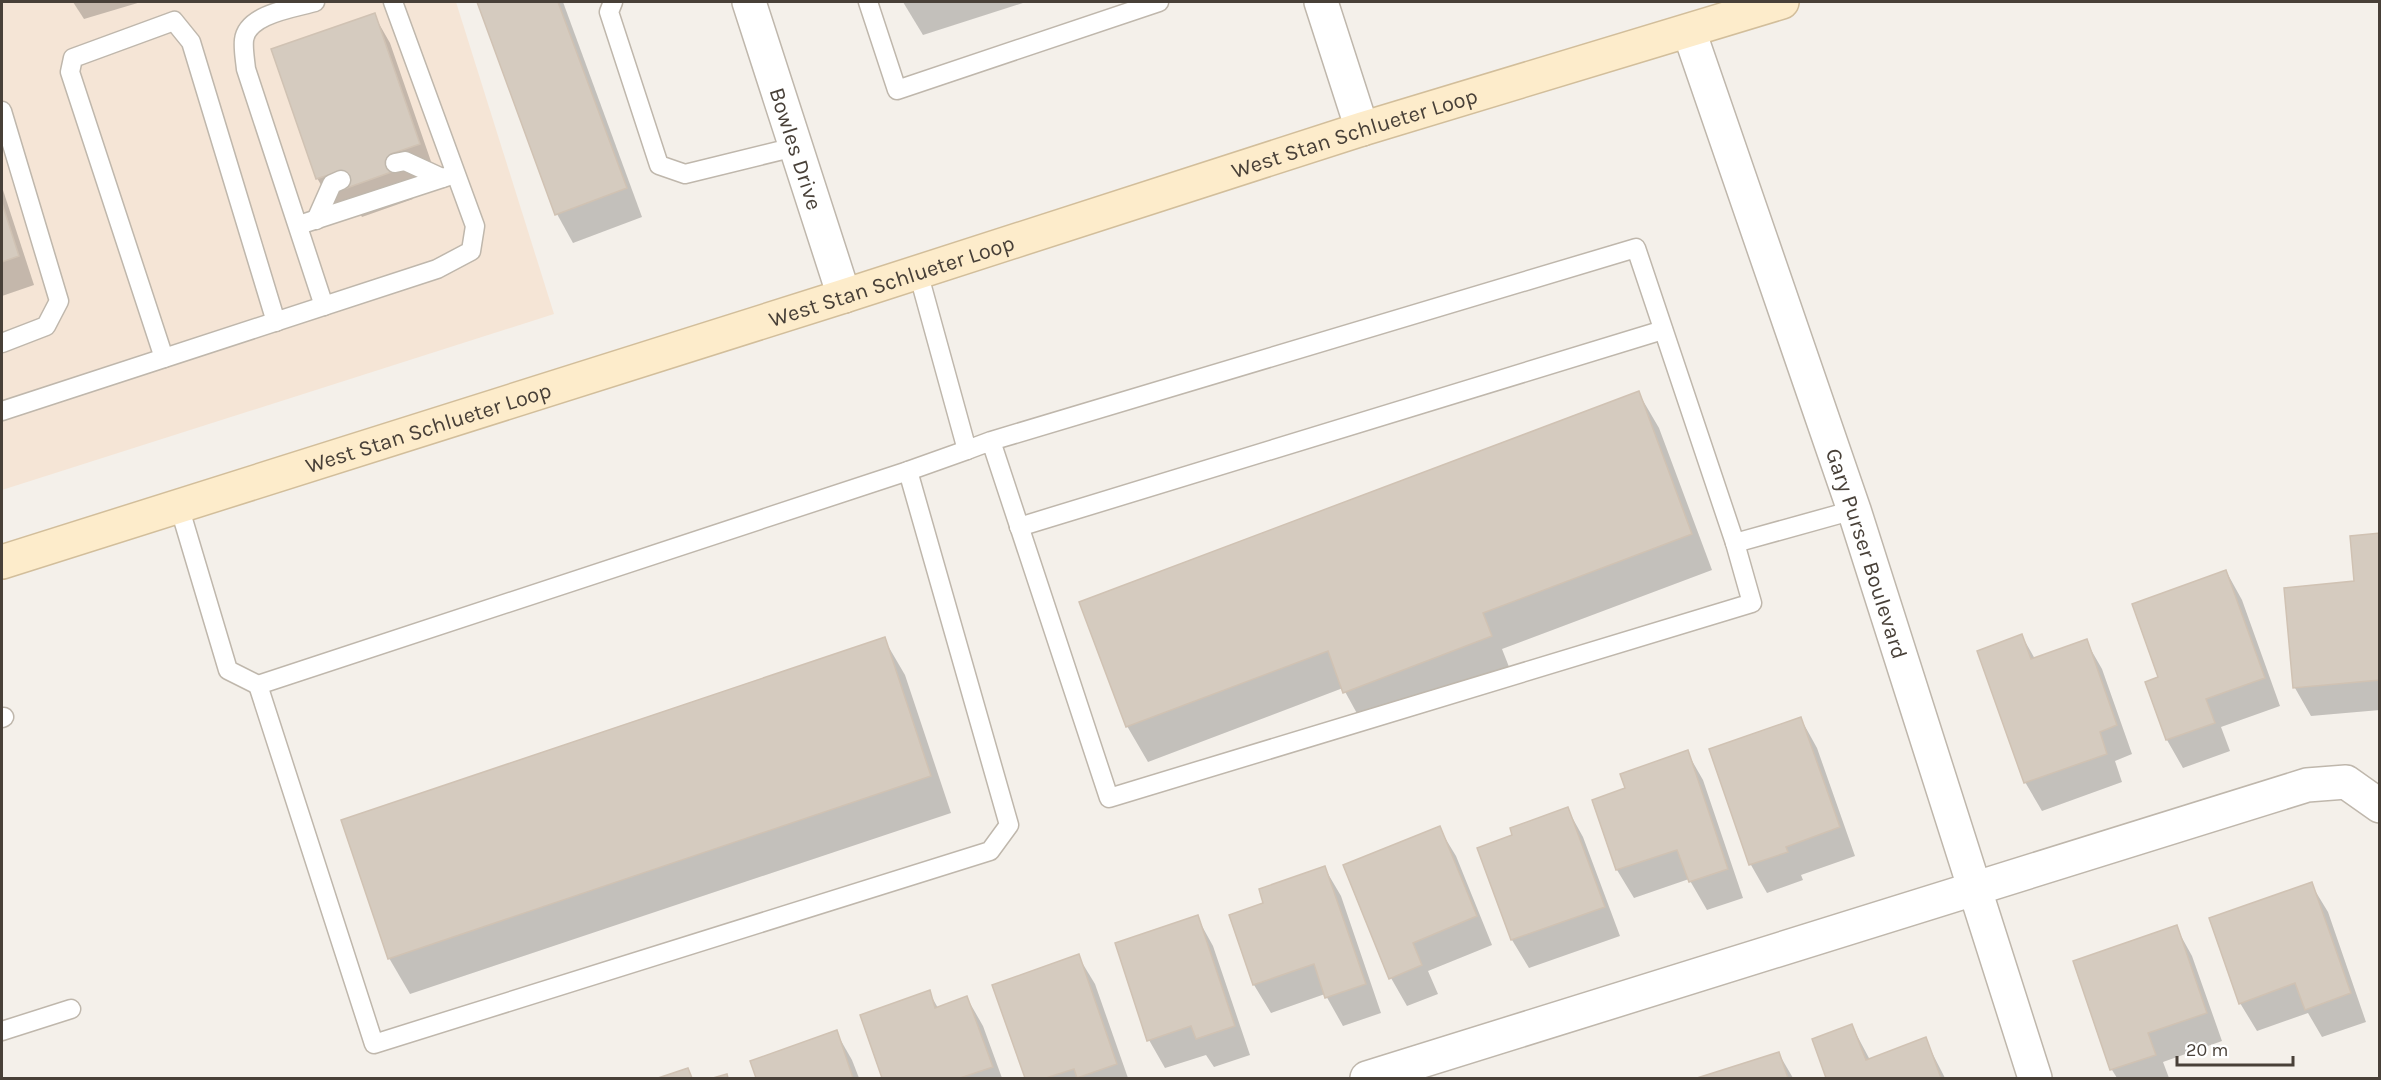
<svg xmlns="http://www.w3.org/2000/svg" width="2381" height="1080" font-family="Karla,sans-serif">
<rect width="100%" height="100%" fill="#f4f0ea"/>
<!-- commercial -->
<polygon fill="#f5e5d6" points="2,2 456,2 554,314 2,490"/>
<!-- shadow -->
<g fill="#0003">
<polygon points="73,2 141,2 84,19"/>
<polygon points="478,2 563,2 642,217 573,243 557,214"/>
<polygon points="903,2 1026,2 923,35"/>
<polygon points="374,15 390,43 435,173 406,182 413,199 362,217 352,200 334,207 317,178"/>
<polygon points="2,187 34,285 2,296"/>
<polygon points="1638,392 1659,428 1712,570 1502,649 1511,672 1365,728 1343,688 1148,762 1127,726"/>
<polygon points="2380,535 2380,710 2311,716 2295,688 2356,583"/>
<polygon points="2226,571 2242,600 2280,706 2221,727 2230,751 2183,768 2167,740 2147,683 2160,678"/>
<polygon points="2022,636 2035,659 2086,641 2102,669 2132,754 2115,761 2122,782 2042,811 2025,782"/>
<polygon points="884,639 905,675 951,813 410,994 389,958"/>
<polygon points="1801,719 1817,748 1855,856 1801,875 1803,880 1767,893 1751,865 1711,750"/>
<polygon points="1687,752 1703,780 1743,898 1707,910 1689,879 1634,898 1617,870 1594,801 1627,789"/>
<polygon points="1567,808 1583,837 1620,936 1529,968 1512,940 1479,849 1514,836"/>
<polygon points="1439,828 1456,856 1492,945 1428,971 1438,994 1407,1006 1391,978"/>
<polygon points="1324,867 1341,896 1381,1013 1343,1026 1325,994 1271,1013 1254,985 1231,916 1265,904"/>
<polygon points="2311,884 2328,912 2366,1022 2322,1037 2308,1013 2257,1031 2240,1003"/>
<polygon points="1197,917 1213,946 1250,1055 1214,1067 1206,1055 1165,1068 1149,1040"/>
<polygon points="2176,927 2192,956 2222,1041 2163,1062 2169,1078 2117,1078 2112,1070 2075,962"/>
<polygon points="1078,956 1095,984 1128,1078 1026,1078 994,986"/>
<polygon points="929,992 938,1008 967,998 983,1026 1002,1078 884,1078 862,1016"/>
<polygon points="1852,1026 1870,1060 1925,1039 1945,1078 1828,1078 1814,1040"/>
<polygon points="836,1032 852,1060 859,1078 758,1078 752,1062"/>
<polygon points="1779,1054 1793,1078 1701,1078"/>
</g>
<!-- building -->
<g fill="#d5cbbf" stroke="#d0c2b3" stroke-width="1.5">
<polygon points="477,2 558,2 627,188 555,215"/>
<polygon points="375,13 420,144 391,154 397,170 344,189 338,172 316,179 271,49"/>
<polygon points="2,203 19,256 2,262"/>
<polygon points="1639,391 1692,534 1483,613 1492,636 1343,693 1328,651 1126,727 1079,602"/>
<polygon points="2380,533 2380,680 2293,688 2284,588 2354,581 2350,536"/>
<polygon points="2226,570 2265,678 2206,699 2215,723 2166,740 2145,682 2158,677 2132,604"/>
<polygon points="2022,634 2031,659 2087,639 2117,725 2100,732 2107,754 2024,783 1977,651"/>
<polygon points="885,637 931,776 388,959 341,820"/>
<polygon points="1801,717 1840,827 1786,847 1788,852 1749,865 1709,749"/>
<polygon points="1688,750 1728,869 1689,882 1677,850 1616,870 1592,800 1625,788 1620,774"/>
<polygon points="1568,807 1605,907 1511,940 1477,848 1512,835 1510,828"/>
<polygon points="1440,826 1477,916 1413,943 1422,965 1389,979 1343,865"/>
<polygon points="1325,866 1366,984 1325,998 1314,964 1253,985 1229,915 1263,903 1259,889"/>
<polygon points="2312,882 2351,993 2305,1010 2295,983 2239,1004 2209,918"/>
<polygon points="1198,915 1235,1026 1196,1039 1191,1026 1147,1041 1115,943"/>
<polygon points="2177,925 2207,1013 2148,1033 2156,1055 2110,1070 2073,961"/>
<polygon points="1079,954 1117,1064 1077,1078 1074,1069 1046,1078 1025,1078 992,985"/>
<polygon points="930,990 935,1008 967,996 993,1067 960,1078 882,1078 860,1015"/>
<polygon points="1852,1024 1866,1060 1926,1037 1941,1078 1826,1078 1812,1039"/>
<polygon points="837,1030 853,1078 756,1078 750,1061"/>
<polygon points="1779,1052 1788,1078 1697,1078"/>
<polygon points="688,1068 692,1078 658,1078"/>
<polygon points="727,1074 728,1078 713,1078"/>
</g>
<g fill="none" stroke-linecap="round" stroke-linejoin="round">
<!-- lane casing -->
<g stroke="#bfb7ac" stroke-width="21">
<g id="lane">
<path d="M315 2C294 8 247 14 244 40 243 49 245 59 246 69L324 306"/>
<polyline points="613,2 609,12 659,165 685,174 795,147"/>
<polyline points="868,2 897,90 1159,2"/>
<polyline points="2,111 59,301 46,326 2,343"/>
<polyline points="395,163 405,161 442,178"/>
<polyline points="316,220 332,184 341,180"/>
<polyline points="299,225 455,174"/>
<polyline points="918,272 967,450 991,441 1636,248 1735,543 1752,603 1109,798 991,441"/>
<polyline points="164,358 70,72 73,58 174,21 191,42 276,322"/>
<polyline points="2,411 437,269 471,251 475,226 393,2"/>
<polyline points="179,506 228,670 258,685 908,471 967,450"/>
<polyline points="1019,527 1663,330"/>
<polyline points="1735,543 1854,510"/>
<polyline points="258,685 374,1044 990,851 1009,825 908,471"/>
<polyline points="2,718 4,717"/>
<polyline points="2,1031 71,1009"/>
</g>
</g>
<!-- street casing -->
<g stroke="#bfb7ac" stroke-width="36">
<g id="street">
<path id="s1" d="M749 2 844 296"/>
<polyline points="1321,2 1362,129"/>
<path id="s2" d="M1689 31 1854 510 2035 1078"/>
<polyline points="1367,1078 2307,785 2346,782 2380,806"/>
</g>
</g>
<!-- secondary casing -->
<g stroke="#d2be9b" stroke-width="36">
<g id="secondary">
<path id="s3" d="M2 562 844 296 1362 129 1782 2"/>
</g>
</g>
<!-- lane -->
<use href="#lane" stroke="#fff" stroke-width="18"/>
<!-- street -->
<use href="#street" stroke="#fff" stroke-width="33"/>
<!-- secondary -->
<use href="#secondary" stroke="#fdeccb" stroke-width="33"/>
</g>
<g text-anchor="middle" stroke-width="5" stroke-linejoin="round" paint-order="stroke">
<!-- street labels -->
<g font-size="22" fill="#484038" stroke="#fff">
<text dy="8" stroke="none"><textPath href="#s3" startOffset="1419">West Stan Schlueter Loop</textPath></text>
<text dy="8" stroke="none"><textPath href="#s1" startOffset="154">Bowles Drive</textPath></text>
<text dy="8" stroke="none"><textPath href="#s3" startOffset="933">West Stan Schlueter Loop</textPath></text>
<text dy="8" stroke="none"><textPath href="#s3" startOffset="447">West Stan Schlueter Loop</textPath></text>
<text dy="8" stroke="none"><textPath href="#s2" startOffset="552">Gary Purser Boulevard</textPath></text>
</g>
</g>
<!-- border -->
<rect width="2381" height="1080" fill="none" stroke="#484038" stroke-width="6"/>
<!-- scale -->
<path d="M2177 1056v9h116v-9" fill="none" stroke="#484038" stroke-width="3"/>
<text x="2186" y="1056" font-size="18" fill="#484038" stroke="#ffffff" stroke-width="4.5" paint-order="stroke">20 m</text>
</svg>
